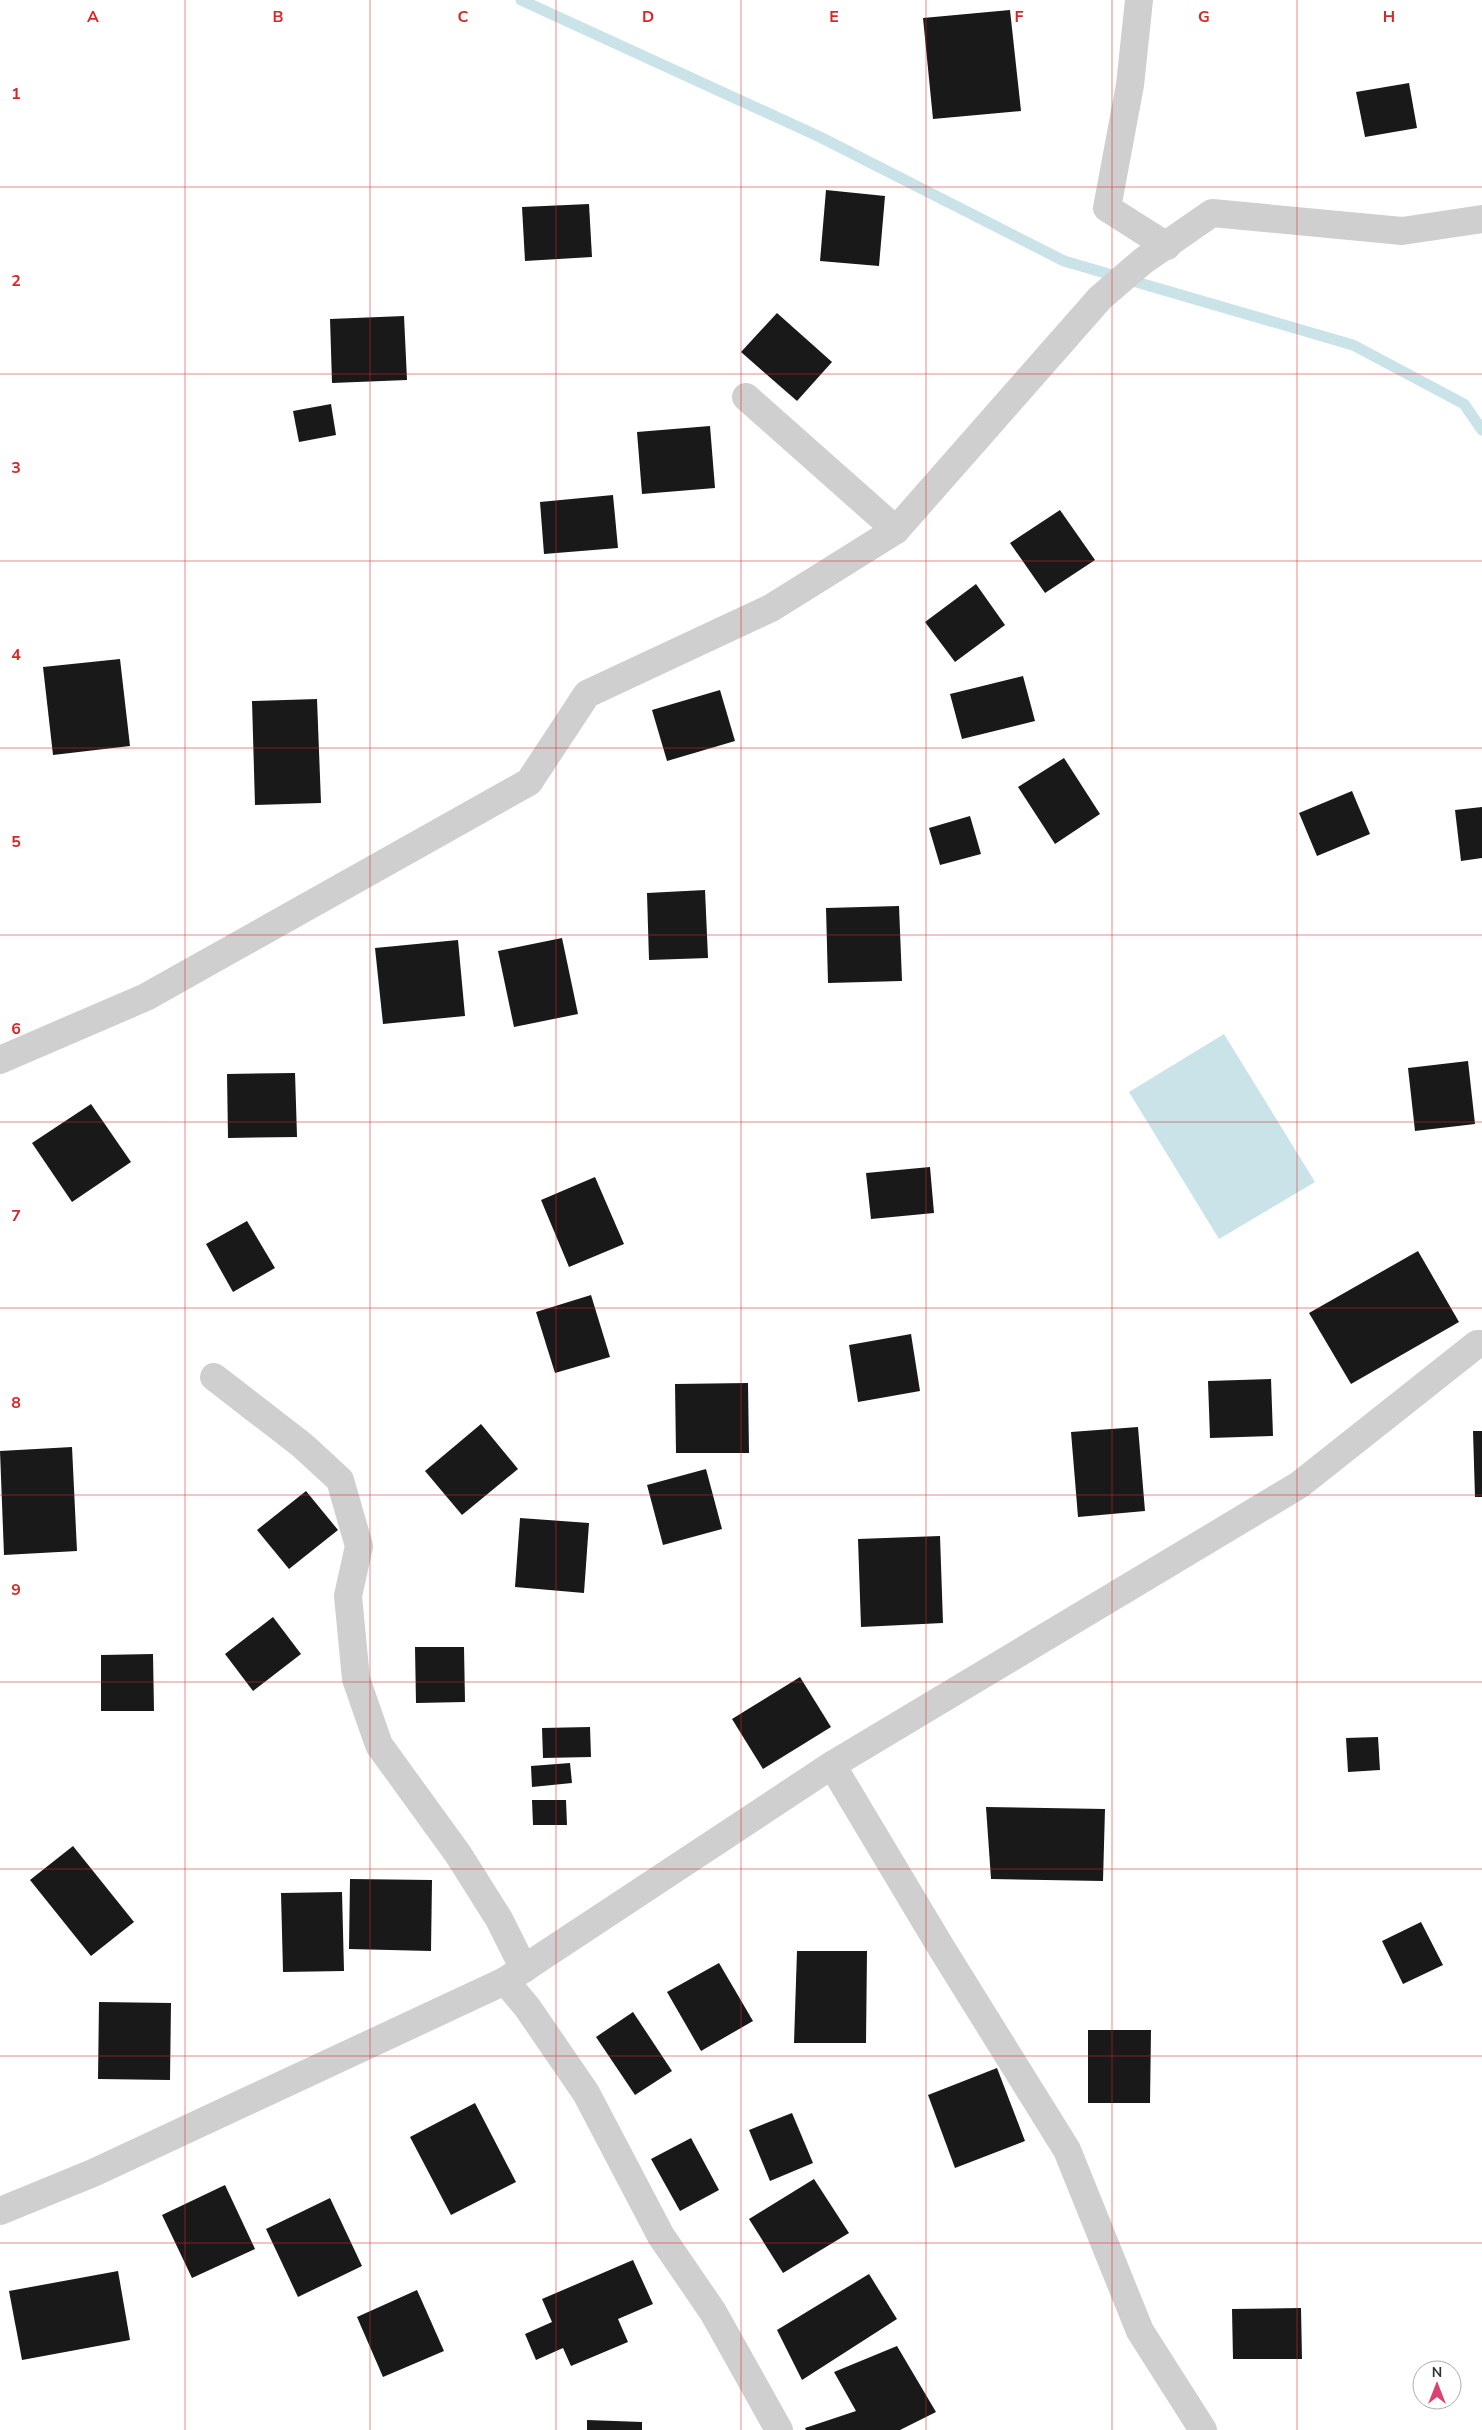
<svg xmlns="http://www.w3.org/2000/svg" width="1482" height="2430" font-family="'Nunito Sans',sans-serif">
<rect width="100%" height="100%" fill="#fff"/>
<!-- water -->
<polygon fill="#c9e3e8" points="1224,1034 1315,1182 1219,1239 1129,1092"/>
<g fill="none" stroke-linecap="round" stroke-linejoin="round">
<!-- stream -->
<polyline stroke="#c9e3e8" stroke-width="11" points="521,0 820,137 1064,261 1353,345 1464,404 1482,430"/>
</g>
<!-- building -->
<g fill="#191919">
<polygon points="1010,10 1021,111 933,119 923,18"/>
<polygon points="1409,83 1417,128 1365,137 1356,92"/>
<polygon points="826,190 885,196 879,266 820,261"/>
<polygon points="589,204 592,257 525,261 522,207"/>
<polygon points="777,313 832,362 797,401 741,352"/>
<polygon points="404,316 407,380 332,383 330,319"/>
<polygon points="331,404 336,435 299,442 293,411"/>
<polygon points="710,426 715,488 642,494 637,432"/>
<polygon points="613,495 618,548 544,554 540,502"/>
<polygon points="1060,510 1095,560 1045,593 1010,543"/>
<polygon points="976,584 1005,625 955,662 925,622"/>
<polygon points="120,659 130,746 53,755 43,667"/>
<polygon points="1023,676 1035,721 962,739 950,694"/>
<polygon points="720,690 735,741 667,761 652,710"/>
<polygon points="317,699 321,803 255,805 252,701"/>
<polygon points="1064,758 1100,814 1055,844 1018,787"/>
<polygon points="1352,791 1370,834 1317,856 1299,813"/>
<polygon points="1482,807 1482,858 1461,861 1455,810"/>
<polygon points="970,816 981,854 940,865 929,828"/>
<polygon points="705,890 708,958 649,960 647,893"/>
<polygon points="899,906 902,981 828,983 826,908"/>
<polygon points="562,938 578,1014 514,1027 498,951"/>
<polygon points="458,940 465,1016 383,1024 375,948"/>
<polygon points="1468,1061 1475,1124 1415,1131 1408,1068"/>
<polygon points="295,1073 297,1137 228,1138 227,1074"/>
<polygon points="91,1104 131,1162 72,1202 32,1143"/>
<polygon points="930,1167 934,1213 871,1219 866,1173"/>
<polygon points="595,1177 624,1244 569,1267 541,1200"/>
<polygon points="247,1221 275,1268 233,1292 206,1244"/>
<polygon points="1418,1251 1459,1322 1351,1384 1309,1313"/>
<polygon points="591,1295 610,1357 555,1373 536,1312"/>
<polygon points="911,1334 920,1391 858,1402 849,1345"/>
<polygon points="1271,1379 1273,1436 1210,1438 1208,1381"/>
<polygon points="748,1383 749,1453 676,1453 675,1384"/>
<polygon points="481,1424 518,1469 462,1515 425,1471"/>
<polygon points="1138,1427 1145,1511 1078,1517 1071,1432"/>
<polygon points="1473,1431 1482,1431 1482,1497 1475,1497"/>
<polygon points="72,1447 77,1551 4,1555 0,1451"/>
<polygon points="706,1469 722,1529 663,1545 647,1485"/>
<polygon points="306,1491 338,1530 289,1569 257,1530"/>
<polygon points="520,1518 589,1523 584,1593 515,1587"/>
<polygon points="940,1536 943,1623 861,1627 858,1539"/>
<polygon points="273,1617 301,1654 253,1691 225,1654"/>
<polygon points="415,1647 464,1647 465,1702 416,1703"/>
<polygon points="153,1654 154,1711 101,1711 101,1655"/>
<polygon points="800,1677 831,1727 763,1769 732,1719"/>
<polygon points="590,1727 591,1757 543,1758 542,1728"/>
<polygon points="1378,1737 1380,1770 1348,1772 1346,1738"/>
<polygon points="570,1763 572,1783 532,1787 531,1766"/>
<polygon points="532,1800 566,1800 567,1825 533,1825"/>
<polygon points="986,1807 1105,1809 1103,1881 991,1879"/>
<polygon points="73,1846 134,1922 91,1956 30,1880"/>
<polygon points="350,1879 432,1880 431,1951 349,1949"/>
<polygon points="342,1892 344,1971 283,1972 281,1893"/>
<polygon points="1421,1922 1443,1965 1403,1984 1382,1941"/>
<polygon points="797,1951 867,1951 866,2043 794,2043"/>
<polygon points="719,1963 753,2021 701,2051 667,1992"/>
<polygon points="99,2002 171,2003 170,2080 98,2079"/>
<polygon points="633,2012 672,2071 635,2095 596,2037"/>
<polygon points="1088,2030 1151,2030 1150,2103 1088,2103"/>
<polygon points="997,2068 1025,2141 955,2168 928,2095"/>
<polygon points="475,2103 516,2182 451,2215 410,2137"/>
<polygon points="792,2113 813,2163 770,2181 749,2130"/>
<polygon points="691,2138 719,2190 680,2211 651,2159"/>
<polygon points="814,2179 849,2233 783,2273 749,2219"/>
<polygon points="225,2185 255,2249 192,2278 162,2215"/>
<polygon points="330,2198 362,2266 298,2297 266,2229"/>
<polygon points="633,2260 653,2304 618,2319 628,2342 571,2366 563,2348 536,2360 525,2334 552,2322 542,2299"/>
<polygon points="118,2271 130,2340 22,2360 9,2291"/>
<polygon points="869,2274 897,2319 802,2380 777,2330"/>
<polygon points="417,2290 444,2351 383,2377 357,2317"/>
<polygon points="1301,2308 1302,2359 1233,2359 1232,2309"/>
<polygon points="897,2346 936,2412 900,2430 806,2430 805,2428 856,2411 834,2372"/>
<polygon points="587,2420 642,2422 642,2430 587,2430"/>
</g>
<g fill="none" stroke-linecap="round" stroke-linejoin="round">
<!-- minor -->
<g stroke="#cfcfcf" stroke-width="28">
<polyline points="1139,0 1130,85 1107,208 1167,246"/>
<polyline points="746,397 896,530"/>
<polyline points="0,1060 146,997 529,782 587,694 771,608 896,530 1100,298 1143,261 1212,213 1402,231 1482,219"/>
<polyline points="214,1377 302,1445 340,1480 359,1546 348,1596 356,1679 379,1745 458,1854 499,1919 524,1969"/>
<polyline points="832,1765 942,1949 1067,2150 1140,2331 1203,2430"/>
<polyline points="505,1981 527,2007 586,2093 661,2236 713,2312 779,2430"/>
<polyline points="0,2211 93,2173 505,1981 832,1765 1299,1485 1477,1344 1482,1344"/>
</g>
</g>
<!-- grid -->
<path fill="none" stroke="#d62828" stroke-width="1" stroke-opacity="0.55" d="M185 0V2430M370 0V2430M556 0V2430M741 0V2430M926 0V2430M1112 0V2430M1297 0V2430M0 187H1482M0 374H1482M0 561H1482M0 748H1482M0 935H1482M0 1122H1482M0 1308H1482M0 1495H1482M0 1682H1482M0 1869H1482M0 2056H1482M0 2243H1482"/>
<g font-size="16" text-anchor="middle" font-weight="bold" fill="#d62828" stroke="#fff" stroke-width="5" stroke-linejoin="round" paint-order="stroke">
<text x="93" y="22">A</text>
<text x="278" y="22">B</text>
<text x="463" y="22">C</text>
<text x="648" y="22">D</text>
<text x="834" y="22">E</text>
<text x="1019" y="22">F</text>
<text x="1204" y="22">G</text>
<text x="1389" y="22">H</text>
<text x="16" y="99">1</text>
<text x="16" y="286">2</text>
<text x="16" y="473">3</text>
<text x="16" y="660">4</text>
<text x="16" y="847">5</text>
<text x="16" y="1034">6</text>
<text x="16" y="1221">7</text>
<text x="16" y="1408">8</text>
<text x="16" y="1595">9</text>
</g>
<!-- north arrow -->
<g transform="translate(1437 2385)"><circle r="24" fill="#ffffff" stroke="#adadad"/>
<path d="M0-4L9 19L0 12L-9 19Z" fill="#dc4171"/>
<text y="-8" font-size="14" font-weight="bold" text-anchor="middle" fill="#323232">N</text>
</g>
</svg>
